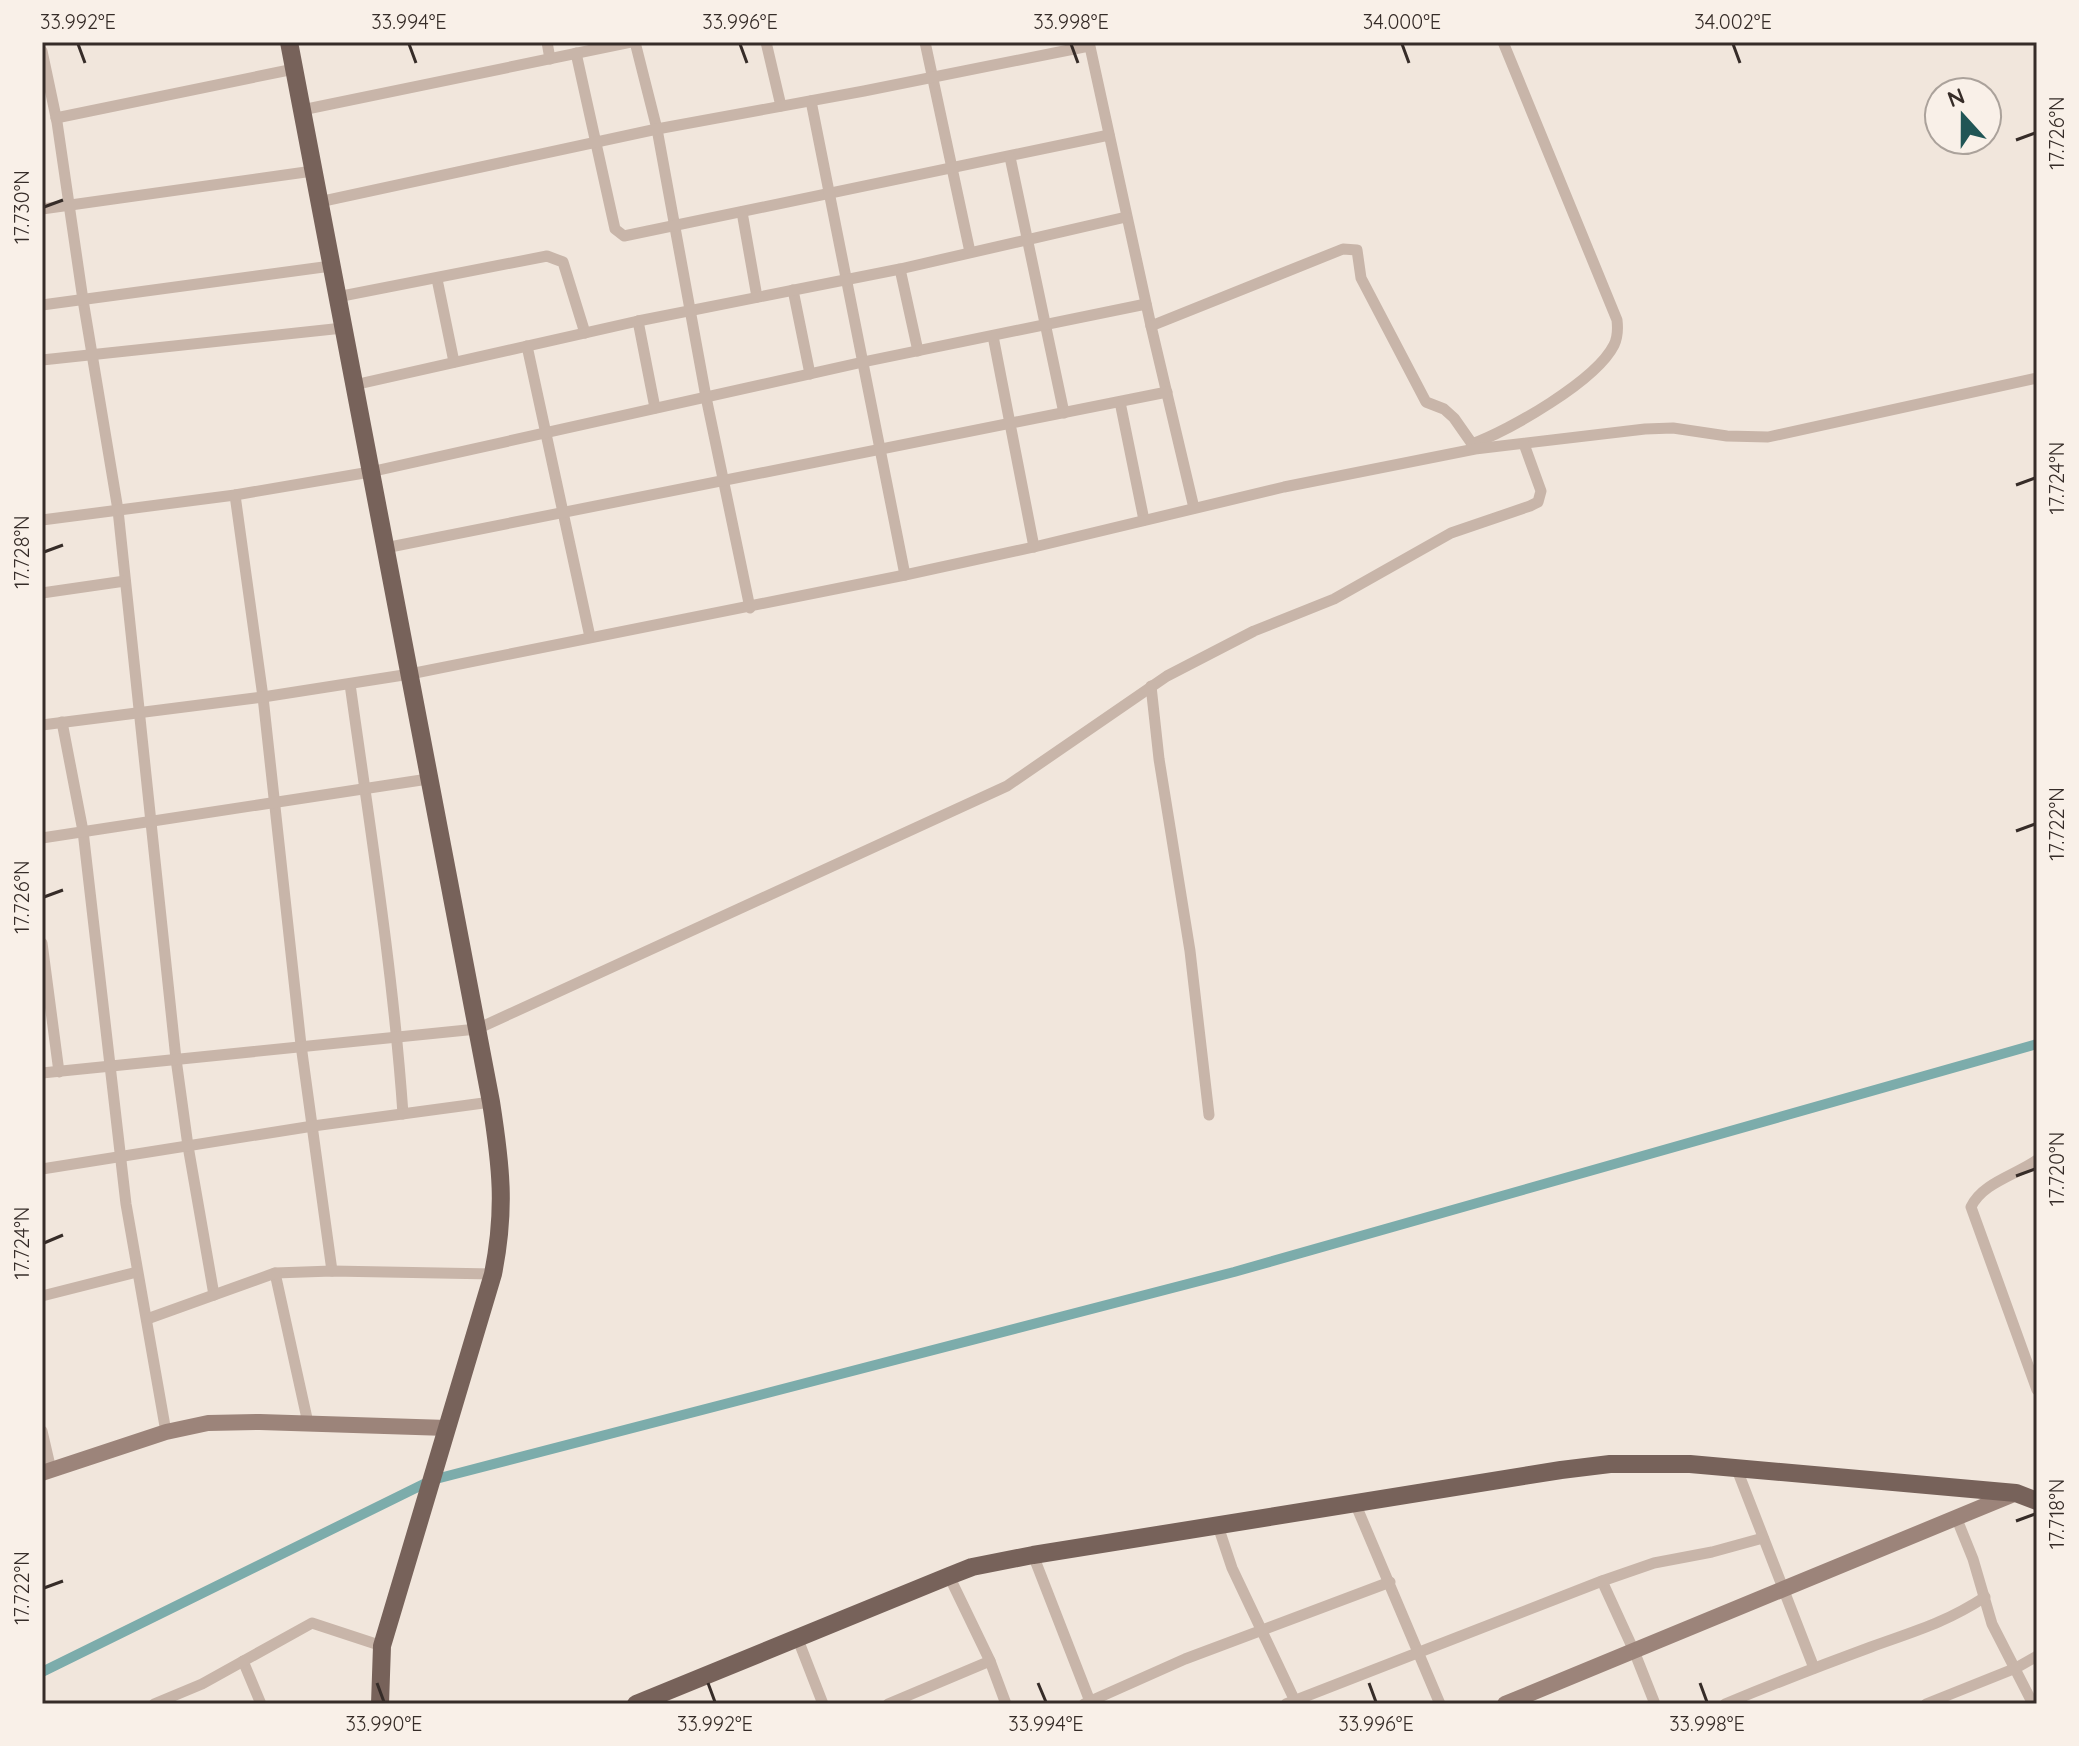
<svg xmlns="http://www.w3.org/2000/svg" width="2079" height="1746" font-family="Quicksand,sans-serif">
<rect width="100%" height="100%" fill="#f1e6dc"/>
<g fill="none" stroke-linecap="round" stroke-linejoin="round">
<!-- canal -->
<polyline stroke="#7cacab" stroke-width="10" points="42,1672 432,1480 1234,1272 2037,1044"/>
<!-- street -->
<g stroke="#c8b5a9" stroke-width="11">
<polyline points="547,42 550,59"/>
<polyline points="635,42 657,129 706,397 750,608"/>
<polyline points="766,42 781,106"/>
<polyline points="925,42 970,252"/>
<polyline points="1089,42 1151,326 1194,508"/>
<polyline points="42,51 57,122 83,300 118,510 176,1059 188,1146 214,1295"/>
<polyline points="576,53 615,229 624,236 1109,135"/>
<polyline points="811,101 905,575"/>
<polyline points="302,110 631,42"/>
<polyline points="56,118 294,69"/>
<polyline points="1010,157 1064,413"/>
<polyline points="319,202 657,129 864,91 1089,46"/>
<polyline points="42,209 313,171"/>
<polyline points="742,212 757,297"/>
<polyline points="900,269 918,351"/>
<polyline points="437,279 454,362"/>
<polyline points="793,290 810,374"/>
<polyline points="337,297 547,256 563,262 585,333"/>
<polyline points="42,305 331,266"/>
<polyline points="638,321 655,408"/>
<polyline points="1151,326 1343,249 1357,250 1361,278 1426,402 1444,409 1454,418 1475,448"/>
<polyline points="993,336 1034,547"/>
<polyline points="527,346 590,637"/>
<polyline points="42,360 343,328"/>
<polyline points="354,385 638,321 900,269 1126,217"/>
<polyline points="1120,402 1144,520"/>
<path d="M1472 444C1510 430 1596 381 1614 345 1618 337 1618 329 1617 320L1503 42"/>
<polyline points="235,495 263,697 301,1045 332,1271"/>
<polyline points="42,520 235,495 370,472 863,362 1146,304"/>
<polyline points="385,548 1167,392"/>
<polyline points="42,593 125,581"/>
<path d="M350 684C370 828 393 970 403 1114"/>
<polyline points="1151,686 1159,759 1190,951 1209,1115"/>
<polyline points="62,722 83,831 126,1204 166,1432"/>
<polyline points="42,725 263,697 410,674 905,575 1034,547 1284,487 1475,449 1645,429 1673,428 1727,436 1768,437 2037,378"/>
<polyline points="42,838 428,779"/>
<polyline points="42,943 59,1072"/>
<polyline points="42,1073 477,1029 1007,786 1167,676 1254,631 1334,599 1451,533 1530,506 1538,502 1541,491 1524,444"/>
<path d="M2037 1160C2016 1175 1982 1183 1971 1207L2037 1390"/>
<polyline points="42,1169 313,1126 491,1102"/>
<polyline points="275,1273 308,1423"/>
<polyline points="42,1296 137,1272"/>
<polyline points="147,1319 275,1273 332,1271 493,1274"/>
<polyline points="42,1431 51,1470"/>
<polyline points="1736,1467 1814,1668"/>
<polyline points="1355,1503 1440,1704"/>
<polyline points="1956,1517 1973,1559 1992,1624 2033,1704"/>
<polyline points="1218,1526 1232,1568 1295,1701"/>
<polyline points="1033,1555 1091,1704"/>
<polyline points="949,1576 990,1661 1006,1704"/>
<polyline points="1602,1581 1634,1651 1655,1704"/>
<polyline points="797,1637 823,1704"/>
<polyline points="243,1661 261,1704"/>
<polyline points="154,1704 202,1684 312,1623 382,1646"/>
<polyline points="888,1704 990,1661"/>
<polyline points="1084,1704 1185,1659 1390,1582"/>
<polyline points="1286,1704 1602,1581 1654,1563 1712,1552 1763,1538"/>
<path d="M1725 1704C1773 1684 1822 1665 1871 1647 1915 1631 1945 1623 1985 1597"/>
<polyline points="1926,1704 2016,1668 2037,1656"/>
</g>
<!-- secondary -->
<g stroke="#9c847a" stroke-width="16">
<polyline points="42,1473 166,1432 208,1423 260,1422 447,1428"/>
<polyline points="1505,1704 2016,1493"/>
</g>
<!-- primary -->
<g stroke="#77625a" stroke-width="18">
<path d="M289 42 491 1102C501 1166 506 1209 493 1274L382 1646 380 1704"/>
<polyline points="636,1704 949,1576 972,1567 1033,1555 1561,1470 1610,1464 1690,1464 2016,1493 2037,1501"/>
</g>
</g>
<!-- ticks -->
<path fill="none" stroke="#362c28" stroke-width="3" d="M78 44 85 63M409 44 416 63M740 44 747 63M1071 44 1078 63M1402 44 1409 63M1733 44 1740 63M2016 140 2035 133M44 207 63 200M2016 485 2035 478M44 552 63 545M2016 831 2035 824M44 897 63 890M2016 1176 2035 1169M44 1243 63 1235M2016 1521 2035 1514M44 1588 63 1581M377 1683 384 1702M708 1683 715 1702M1038 1683 1046 1702M1369 1683 1376 1702M1700 1683 1707 1702"/>
<!-- border -->
<rect width="2079" height="1746" fill="none" stroke="#f9f0e8" stroke-width="88"/>
<!-- north arrow -->
<g transform="translate(1963 116) rotate(339)"><circle r="38" fill="#f9f0e8" stroke="#aba29b" stroke-width="2"/>
<path d="M0-6L14 30L0 20L-14 30Z" fill="#205555"/>
<text y="-12" font-size="22" font-weight="bold" text-anchor="middle" fill="#362c28">N</text>
</g>
<rect x="44" y="44" width="1991" height="1658" fill="none" stroke="#362c28" stroke-width="3"/>
<g font-size="20" text-anchor="middle" fill="#362c28">
<text x="78" y="29">33.992°E</text>
<text x="409" y="29">33.994°E</text>
<text x="740" y="29">33.996°E</text>
<text x="1071" y="29">33.998°E</text>
<text x="1402" y="29">34.000°E</text>
<text x="1733" y="29">34.002°E</text>
<text transform="translate(2057 133) rotate(-90)" y="7">17.726°N</text>
<text transform="translate(22 207) rotate(-90)" y="7">17.730°N</text>
<text transform="translate(2057 478) rotate(-90)" y="7">17.724°N</text>
<text transform="translate(22 552) rotate(-90)" y="7">17.728°N</text>
<text transform="translate(2057 824) rotate(-90)" y="7">17.722°N</text>
<text transform="translate(22 897) rotate(-90)" y="7">17.726°N</text>
<text transform="translate(2057 1169) rotate(-90)" y="7">17.720°N</text>
<text transform="translate(22 1243) rotate(-90)" y="7">17.724°N</text>
<text transform="translate(2057 1514) rotate(-90)" y="7">17.718°N</text>
<text transform="translate(22 1588) rotate(-90)" y="7">17.722°N</text>
<text x="384" y="1731">33.990°E</text>
<text x="715" y="1731">33.992°E</text>
<text x="1046" y="1731">33.994°E</text>
<text x="1376" y="1731">33.996°E</text>
<text x="1707" y="1731">33.998°E</text>
</g>
</svg>
